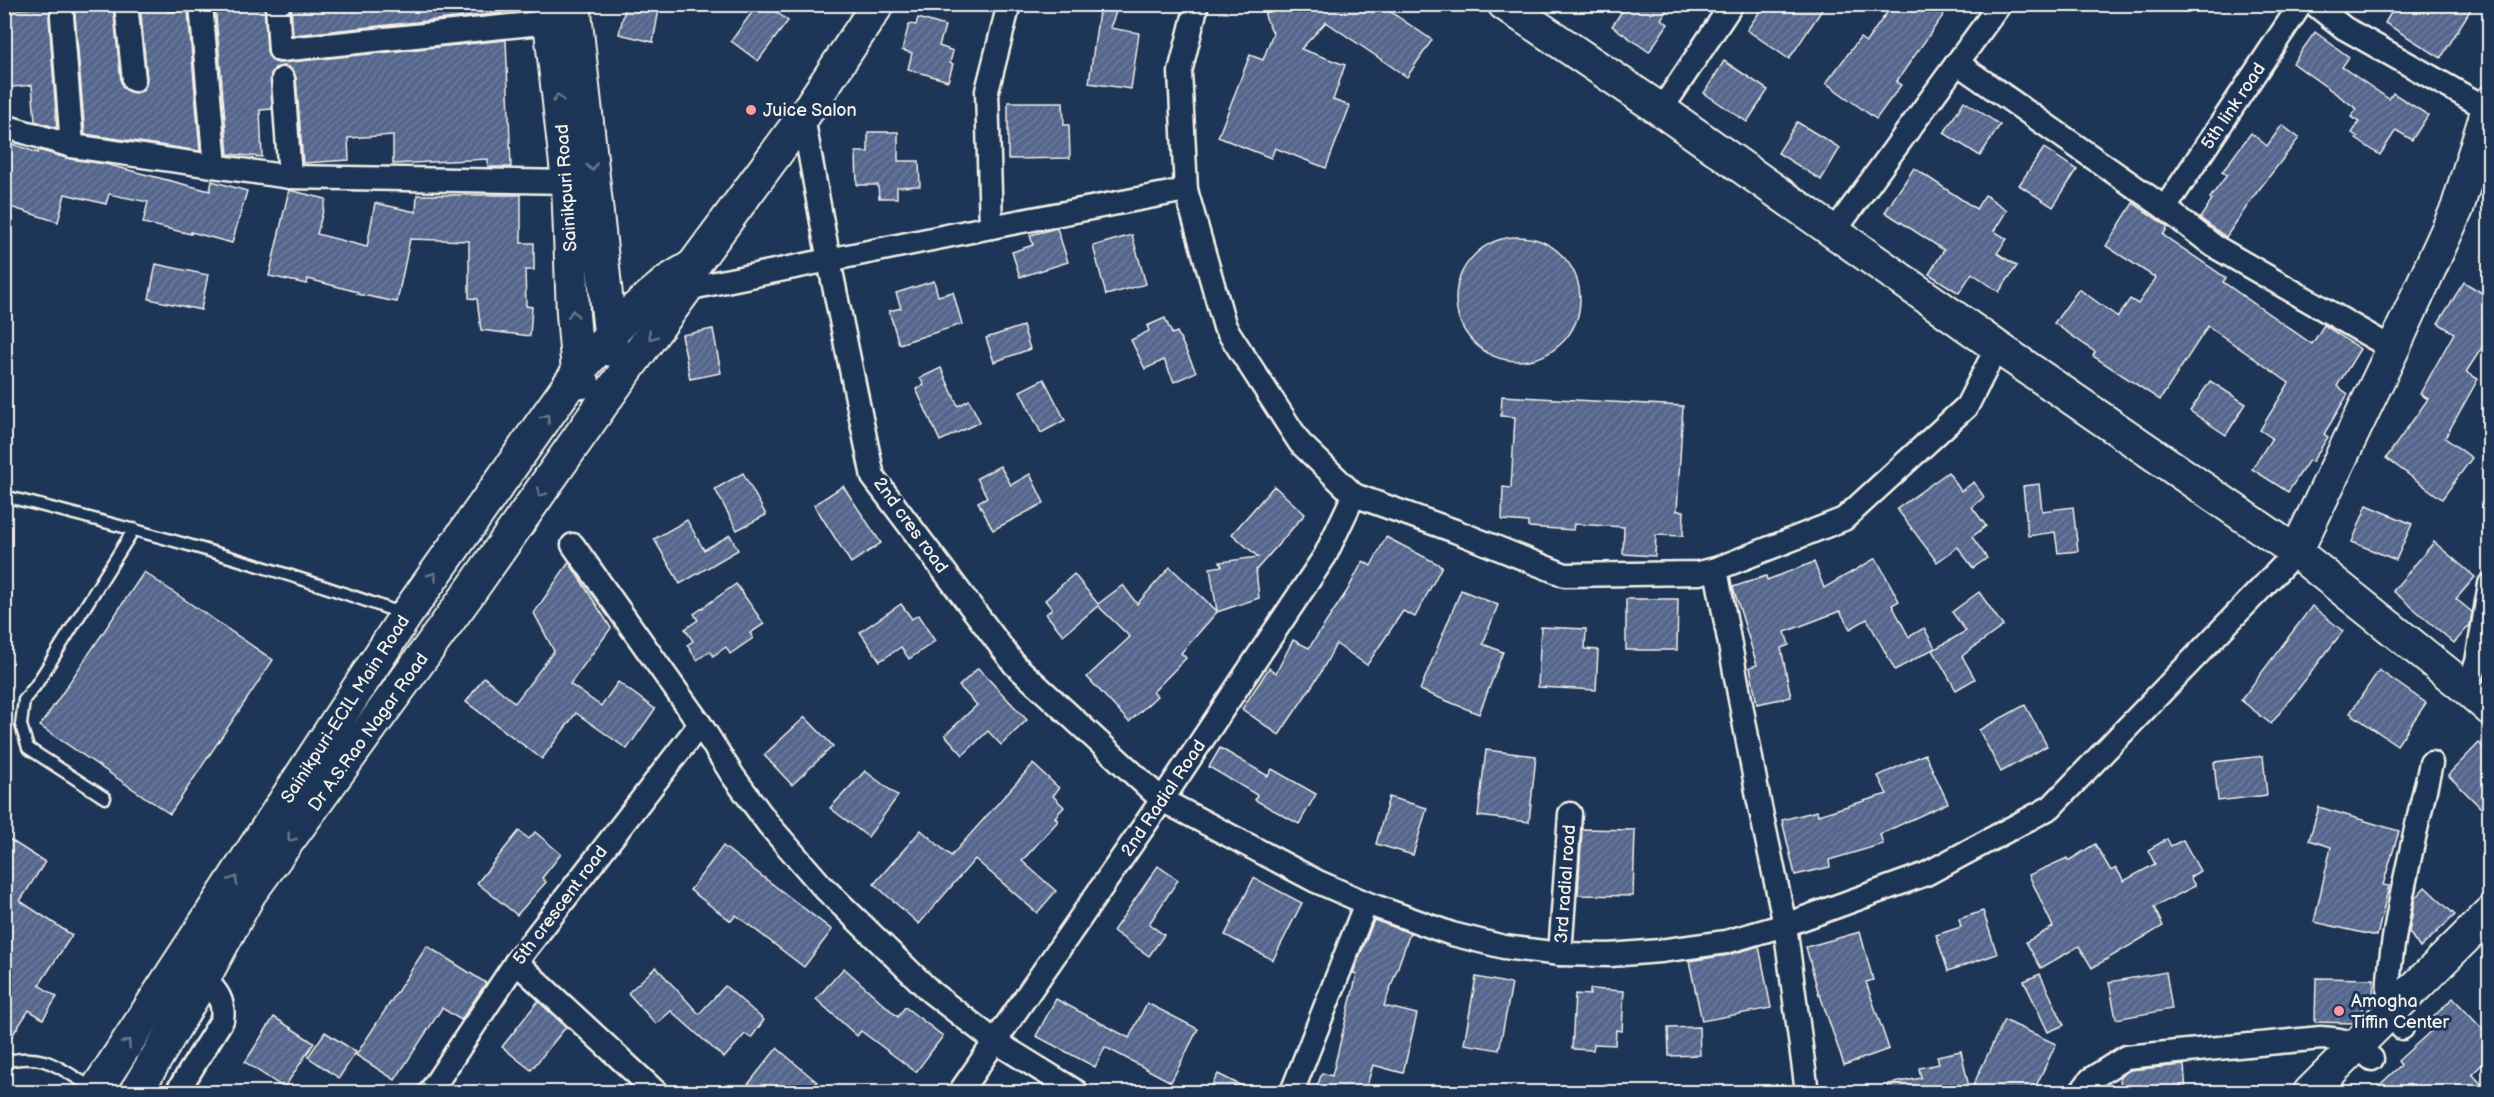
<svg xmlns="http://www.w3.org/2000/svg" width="2494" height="1097" font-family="'Balsamiq Sans',sans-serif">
<defs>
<pattern id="building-hatch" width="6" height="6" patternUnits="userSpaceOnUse" patternTransform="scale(1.5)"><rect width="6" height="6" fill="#54668d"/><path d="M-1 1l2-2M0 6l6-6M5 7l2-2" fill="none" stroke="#6d7c9d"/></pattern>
</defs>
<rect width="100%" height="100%" fill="#1d3557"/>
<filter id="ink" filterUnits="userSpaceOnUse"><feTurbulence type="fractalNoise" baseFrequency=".0167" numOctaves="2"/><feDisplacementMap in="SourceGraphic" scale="12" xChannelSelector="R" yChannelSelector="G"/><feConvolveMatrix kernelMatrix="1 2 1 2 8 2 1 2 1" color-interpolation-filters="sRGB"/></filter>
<g filter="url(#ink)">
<!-- building -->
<g fill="url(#building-hatch)" stroke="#f4f1e8" stroke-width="1.5">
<polygon points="69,4 113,4 121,82 123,88 135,93 142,91 147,79 140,4 167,4 168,12 188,11 200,151 85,134 75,15"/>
<polygon points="215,4 264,4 267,51 274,62 281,63 506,40 511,167 488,167 488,159 393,164 393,135 348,138 349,160 303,163 296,77 289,67 283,66 275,68 271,74 272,109 260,110 262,157 228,154"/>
<polygon points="291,4 502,4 502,13 293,35"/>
<polygon points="626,4 660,4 653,42 619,34"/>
<polygon points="758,4 766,4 788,21 758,61 731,41"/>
<polygon points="1100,4 1119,4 1110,28 1139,33 1131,89 1089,83"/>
<polygon points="1263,4 1379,4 1432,40 1407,77 1326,22 1301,49 1345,65 1333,100 1350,106 1326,168 1275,148 1271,158 1218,137 1250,55 1263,60 1273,33 1266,19"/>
<polygon points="1627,4 1671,4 1661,19 1668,24 1649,52 1612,26"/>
<polygon points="1765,4 1826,4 1789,59 1747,30"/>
<polygon points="1893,4 1946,4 1941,12 1944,14 1896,82 1901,85 1876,119 1826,83 1860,38 1866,42"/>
<polygon points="2396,4 2474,4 2441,58 2385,23"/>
<polygon points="53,7 49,17 57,128 35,121 32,85 4,88 4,10"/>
<polygon points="918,18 945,26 939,46 953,51 950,63 953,64 948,81 908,69 912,53 902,50 909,24 916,25"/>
<polygon points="2315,32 2349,57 2342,67 2389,99 2393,93 2428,115 2412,140 2396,130 2380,155 2356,139 2358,137 2352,133 2359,122 2351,117 2357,109 2293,63"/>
<polygon points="1724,61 1768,90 1747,122 1704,93"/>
<polygon points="1964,101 2000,125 1980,156 1944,133"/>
<polygon points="1008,102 1063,102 1064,125 1069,125 1070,158 1008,159"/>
<polygon points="1797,122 1840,148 1821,180 1778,153"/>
<polygon points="2282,125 2299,138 2254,196 2226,237 2200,218 2212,200 2210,198 2227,175 2222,172 2251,133 2267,146"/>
<polygon points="868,132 898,132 898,161 919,161 920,186 897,187 897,198 879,198 878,185 857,185 856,152 868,152"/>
<polygon points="4,141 38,153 38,150 70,159 105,164 210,191 212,181 247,191 232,243 191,232 191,234 143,223 148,202 109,194 106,204 65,194 58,222 4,205"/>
<polygon points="2044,148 2077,170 2053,207 2019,185"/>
<polygon points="1914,168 1976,209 1985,195 2007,210 1994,231 2007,239 1997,253 2017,266 1999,292 1972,273 1959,293 1929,274 1944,250 1885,212"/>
<polygon points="289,190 326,199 317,234 367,247 375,203 416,212 417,195 521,195 521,243 534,243 534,270 525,270 526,306 532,307 530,336 481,330 477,299 469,298 469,241 410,239 397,302 357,294 358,292 308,279 307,284 269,276"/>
<polygon points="2133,203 2168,227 2163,235 2226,278 2223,282 2312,344 2324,325 2360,349 2337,386 2348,394 2324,434 2328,437 2312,462 2309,460 2288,492 2252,469 2272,438 2260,430 2289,383 2208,326 2160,400 2093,356 2095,352 2054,323 2079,289 2118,317 2130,299 2138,304 2156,278 2106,246"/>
<polygon points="1057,228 1068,262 1020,277 1012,252 1033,245 1030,235"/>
<polygon points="1132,235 1146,284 1106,295 1093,246"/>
<circle cx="1518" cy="299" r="62"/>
<polygon points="156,264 208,275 201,310 149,299"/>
<polygon points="934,281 938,296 953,292 962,324 899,344 889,311 901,308 896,293"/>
<polygon points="2464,282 2490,298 2490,335 2466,372 2478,379 2445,438 2472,458 2442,499 2386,458 2428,399 2420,394 2454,333 2438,323"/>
<polygon points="1165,318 1172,334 1177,332 1196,372 1174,382 1164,360 1145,369 1131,340 1149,331 1147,326"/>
<polygon points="1023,326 1030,349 994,362 986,338"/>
<polygon points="713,329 721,373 690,379 682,335"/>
<polygon points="941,368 958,406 969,400 980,422 940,441 916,389 924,385 920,378"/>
<polygon points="1044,379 1065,420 1041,433 1020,391"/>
<polygon points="2210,381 2246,404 2226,435 2190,411"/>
<polygon points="1502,396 1683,406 1677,511 1684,511 1683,536 1656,535 1655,556 1623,554 1624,527 1574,524 1573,530 1528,527 1528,522 1502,520 1503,487 1511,488 1515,417 1501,416"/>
<polygon points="1000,466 1011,485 1030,474 1044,503 993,530 978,502 987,497 977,478"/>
<polygon points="1948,472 1961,491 1974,482 1984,497 1972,507 1986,526 1972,537 1987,558 1973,568 1958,547 1937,562 1897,509"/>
<polygon points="743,473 766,515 737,530 715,489"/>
<polygon points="2039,484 2042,511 2073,507 2078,551 2058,553 2055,532 2028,536 2023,486"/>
<polygon points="843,486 881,543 851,563 814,505"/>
<polygon points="1274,486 1305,514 1256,570 1259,598 1217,612 1181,653 1186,658 1153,692 1157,696 1129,722 1087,677 1130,637 1098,606 1063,635 1046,614 1052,609 1045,600 1074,574 1098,604 1123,585 1137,604 1170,567 1217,611 1210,568 1222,566 1220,562 1258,557 1232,534"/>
<polygon points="2367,505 2412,524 2396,560 2352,542"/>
<polygon points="687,520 704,550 730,535 738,550 680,584 654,539"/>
<polygon points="1386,537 1442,566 1415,617 1403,611 1367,665 1336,644 1320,674 1279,735 1242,709 1269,668 1276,673 1293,640 1309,648 1347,591 1363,561 1371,566"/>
<polygon points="2434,542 2475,577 2456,599 2472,612 2470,625 2454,643 2393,591"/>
<polygon points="1876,558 1899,601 1892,605 1909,637 1924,628 1935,648 1895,670 1867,619 1850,629 1840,611 1785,632 1789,645 1781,648 1791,697 1757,704 1750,667 1757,665 1733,587 1766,576 1767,580 1814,562 1824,588"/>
<polygon points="569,562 611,628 570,684 601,706 618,682 655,709 627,749 576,713 542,759 466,702 484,677 515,703 554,651 534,613"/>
<polygon points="144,572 273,660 170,814 40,726"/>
<polygon points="736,584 764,624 750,633 753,638 730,654 726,647 713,656 710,651 697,660 687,645 693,641 685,629 698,620 694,614"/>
<polygon points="1461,590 1498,605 1483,644 1503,652 1479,714 1420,690"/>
<polygon points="1979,592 2003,626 1962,656 1975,679 1956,690 1933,650 1966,631 1952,612"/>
<polygon points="1626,599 1678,599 1677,650 1626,650"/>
<polygon points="901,604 912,619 918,615 935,641 909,659 901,647 880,661 860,632"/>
<polygon points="2312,606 2343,631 2271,724 2241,700"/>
<polygon points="1541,627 1586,629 1585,649 1598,650 1596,690 1538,687"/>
<polygon points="978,668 1027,720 1001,745 988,731 963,755 945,735 977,705 959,686"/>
<polygon points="2379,670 2426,703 2397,745 2350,713"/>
<polygon points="2025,705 2047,746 2001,772 1979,730"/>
<polygon points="805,717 833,746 792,785 764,755"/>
<polygon points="2479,743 2490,754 2490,817 2448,775"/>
<polygon points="1220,748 1268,776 1272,769 1316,794 1299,824 1255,800 1257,795 1209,767"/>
<polygon points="1486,750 1536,756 1529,822 1478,816"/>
<polygon points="1925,754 1948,803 1880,834 1883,844 1829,860 1830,867 1795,875 1782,820 1817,811 1818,815 1887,794 1878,776"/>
<polygon points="2263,756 2267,795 2218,801 2214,762"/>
<polygon points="1033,764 1059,788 1053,796 1064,807 1055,817 1058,821 1022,861 1056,891 1037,913 975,859 919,924 874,884 921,830 951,856"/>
<polygon points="865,771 898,796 868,837 830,808"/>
<polygon points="1389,797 1427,808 1413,855 1376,844"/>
<polygon points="2319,807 2399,831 2383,885 2389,886 2377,936 2314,922 2331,847 2309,840"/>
<polygon points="1582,829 1635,830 1633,896 1578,895"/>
<polygon points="519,831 529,839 535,832 561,854 542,878 546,882 517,915 477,883"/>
<polygon points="4,836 45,862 20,901 72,935 39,985 57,997 43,1019 29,1010 4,1048"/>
<polygon points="2167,839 2171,846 2183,840 2200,871 2190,877 2195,886 2154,907 2163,926 2092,968 2079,946 2041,968 2026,942 2053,927 2029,875 2067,858 2068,861 2095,844 2111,871 2116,868 2124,881 2155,864 2148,850"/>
<polygon points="723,846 832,930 804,967 736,915 731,921 690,890"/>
<polygon points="1158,866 1178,880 1149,924 1164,935 1149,956 1113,931"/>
<polygon points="1254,878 1302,903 1273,960 1225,935"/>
<polygon points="2425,887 2455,915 2420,948 2409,932 2415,898"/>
<polygon points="1983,911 1997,954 1948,971 1936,935 1961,927 1959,919"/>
<polygon points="1374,920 1410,933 1384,1006 1417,1014 1403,1073 1373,1065 1366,1088 1372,1089 1371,1092 1315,1092 1322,1073 1332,1076 1357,974 1353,973"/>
<polygon points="1860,932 1873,980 1866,982 1889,1049 1844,1065 1820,995 1819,995 1806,947"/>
<polygon points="427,946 486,983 461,1020 442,1008 395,1080 356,1055"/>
<polygon points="1759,946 1771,1008 1702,1021 1689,961 1728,955"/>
<polygon points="656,967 699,1014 725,986 764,1020 751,1038 745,1034 724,1058 671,1011 656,1024 628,993"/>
<polygon points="844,968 898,1017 905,1007 943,1036 916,1072 861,1031 857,1036 816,999"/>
<polygon points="2166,972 2172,1009 2116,1019 2109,982"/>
<polygon points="2040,974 2064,1025 2048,1032 2024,981"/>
<polygon points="1476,977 1512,984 1499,1050 1464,1044"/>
<polygon points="2316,978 2374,979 2373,999 2363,999 2363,1014 2354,1023 2315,1022"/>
<polygon points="1590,989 1624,991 1622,1031 1616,1030 1615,1045 1594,1044 1593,1050 1572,1049 1575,994 1590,995"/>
<polygon points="2453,998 2490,1037 2490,1057 2472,1074 2489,1092 2372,1092 2401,1065 2398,1061 2432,1030 2426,1024"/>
<polygon points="1056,999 1129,1038 1147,1003 1198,1029 1171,1082 1105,1047 1095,1067 1036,1036"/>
<polygon points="538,1001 566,1027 531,1070 502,1047"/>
<polygon points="274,1017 314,1043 284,1088 245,1062"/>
<polygon points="2004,1020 2056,1044 2033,1092 1889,1092 1888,1084 1921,1078 1919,1068 1939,1064 1937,1056 1961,1051 1970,1092"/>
<polygon points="1699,1027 1700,1055 1669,1056 1668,1028"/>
<polygon points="325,1032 356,1052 339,1078 308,1057"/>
<polygon points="777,1048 817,1082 809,1092 742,1092"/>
<polygon points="2184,1065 2186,1092 2121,1092 2120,1077 2130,1070"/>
<polygon points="1218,1074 1254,1092 1208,1092"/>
</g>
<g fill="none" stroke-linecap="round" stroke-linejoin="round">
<!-- lane casing -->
<g stroke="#f4f1e8" stroke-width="15">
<g id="lane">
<path d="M4 496C139 530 272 566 403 614"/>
<polyline points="105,798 28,748 21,725 24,700 36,685 134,529"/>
<path d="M4 1062C46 1051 60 1069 94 1089"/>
</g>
</g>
<!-- street casing -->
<g stroke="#f4f1e8" stroke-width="27">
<g id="street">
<polyline points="126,4 134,80"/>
<polyline points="201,4 215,166"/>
<polyline points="277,4 280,50 550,22"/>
<polyline points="1197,4 1180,72 1186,190 1225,327 1300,443 1354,495 1455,531 1565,575 1699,573 1716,569 1844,519 1967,406 1997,347"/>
<polyline points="2314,4 2344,28 2488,109"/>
<polyline points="62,16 72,146"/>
<polyline points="1957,63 2165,208 2214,246 2393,349"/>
<polyline points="283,79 290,177"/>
<polyline points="1661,110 1732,4"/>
<polyline points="803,117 829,261 873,477 1015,665 1162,800 1316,881 1366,903 1452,934 1504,947 1560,954 1610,955 1660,951 1726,942 1785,925 1926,874 2051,807 2296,552"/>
<polyline points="4,126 72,146 290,177 568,182"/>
<polyline points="2165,208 2301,4"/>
<polyline points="991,227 987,91 1009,4"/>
<polyline points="1834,232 2000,4"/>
<polyline points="674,284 686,289 991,227 1186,190"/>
<polyline points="573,545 700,724 733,776 769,825 822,886 932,993 996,1042 1077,1092"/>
<polyline points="1716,569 1759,802 1785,925 1807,1092"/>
<polyline points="2467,689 2477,662 2490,584"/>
<polyline points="1560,954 1570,814"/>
<polyline points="516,962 656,1092"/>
<path d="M2402 1028C2399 1023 2393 1018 2391 1013 2377 982 2422 806 2431 763"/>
<path d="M177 1092 222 1020C225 1001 217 992 204 978"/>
<polyline points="430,1092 516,962 700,724"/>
<polyline points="960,1092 1162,800 1325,556 1354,495"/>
<polyline points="1292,1092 1366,903"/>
<path d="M2081 1092 2091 1079 2126 1057 2321 1038C2345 1039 2354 1042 2372 1059"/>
</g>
</g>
<!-- secondary casing -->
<g stroke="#f4f1e8" stroke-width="36">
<g id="secondary">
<polyline points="548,4 568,182 573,314 578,372 583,382"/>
<polyline points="574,4 612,350"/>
<polyline points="1504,4 1661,110 1997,347 2296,552 2467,689 2490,709"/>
<polyline points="2296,552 2393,349 2457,209 2490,102"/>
<polyline points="95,1092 406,615 578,372 630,313 668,281 693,266"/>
<polyline points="136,1092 204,978 250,893 472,589 617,383 686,289 693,266 803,117 878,4"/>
<polyline points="2310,1092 2490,913"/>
</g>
</g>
<!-- lane -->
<use href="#lane" stroke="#1d3557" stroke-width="10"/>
<!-- street -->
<use href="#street" stroke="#1d3557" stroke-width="22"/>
<!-- secondary -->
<use href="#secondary" stroke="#1d3557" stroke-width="32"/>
</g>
<!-- one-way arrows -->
<defs><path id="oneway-chevron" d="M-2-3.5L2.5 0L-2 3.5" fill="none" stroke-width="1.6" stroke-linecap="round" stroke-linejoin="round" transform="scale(1.5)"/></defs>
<g stroke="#68778a">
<use href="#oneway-chevron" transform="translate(558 98) rotate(-96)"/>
<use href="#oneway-chevron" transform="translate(592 167) rotate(83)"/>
<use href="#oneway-chevron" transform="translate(573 314) rotate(-94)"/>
<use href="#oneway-chevron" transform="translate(652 336) rotate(126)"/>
<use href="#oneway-chevron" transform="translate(546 418) rotate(-55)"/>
<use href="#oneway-chevron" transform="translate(541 493) rotate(125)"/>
<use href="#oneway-chevron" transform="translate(433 576) rotate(-55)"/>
<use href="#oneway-chevron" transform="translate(291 838) rotate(126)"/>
<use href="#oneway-chevron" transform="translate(234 880) rotate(-57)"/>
<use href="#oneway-chevron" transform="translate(127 1043) rotate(-57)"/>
</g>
</g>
<!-- markers -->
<g fill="#ff9aa2" stroke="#1d3557" stroke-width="2">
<circle cx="751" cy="110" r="6"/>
<circle cx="2339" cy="1011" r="6"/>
</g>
<g text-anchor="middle" stroke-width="6" stroke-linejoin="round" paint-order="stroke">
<!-- street labels -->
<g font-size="18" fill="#f4f1e8" stroke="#1d3557">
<text transform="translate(2233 106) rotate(-56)" y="6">5th link road</text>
<text transform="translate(566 188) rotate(-94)" y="6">Sainikpuri Road</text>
<text transform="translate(911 525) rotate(54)" y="6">2nd cres road</text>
<text transform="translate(345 709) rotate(-57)" y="6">Sainikpuri-ECIL Main Road</text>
<text transform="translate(368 732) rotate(-54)" y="6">Dr A.S.Rao Nagar Road</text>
<text transform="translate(1163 798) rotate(-56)" y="6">2nd Radial Road</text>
<text transform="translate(1565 884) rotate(-86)" y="6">3rd radial road</text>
<text transform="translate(560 905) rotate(-53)" y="6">5th crescent road</text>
</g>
<!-- poi labels -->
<g font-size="18" fill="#f4f1e8" stroke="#1d3557" text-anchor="start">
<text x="763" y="116">Juice Salon</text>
<text x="2351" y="1007">Amogha<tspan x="2351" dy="21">Tiffin Center</tspan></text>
</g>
</g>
<!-- margin -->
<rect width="2494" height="1097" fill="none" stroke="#1d3557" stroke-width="24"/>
<rect x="12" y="12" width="2470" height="1073" fill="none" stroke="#f4f1e8" stroke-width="2" filter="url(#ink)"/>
</svg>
